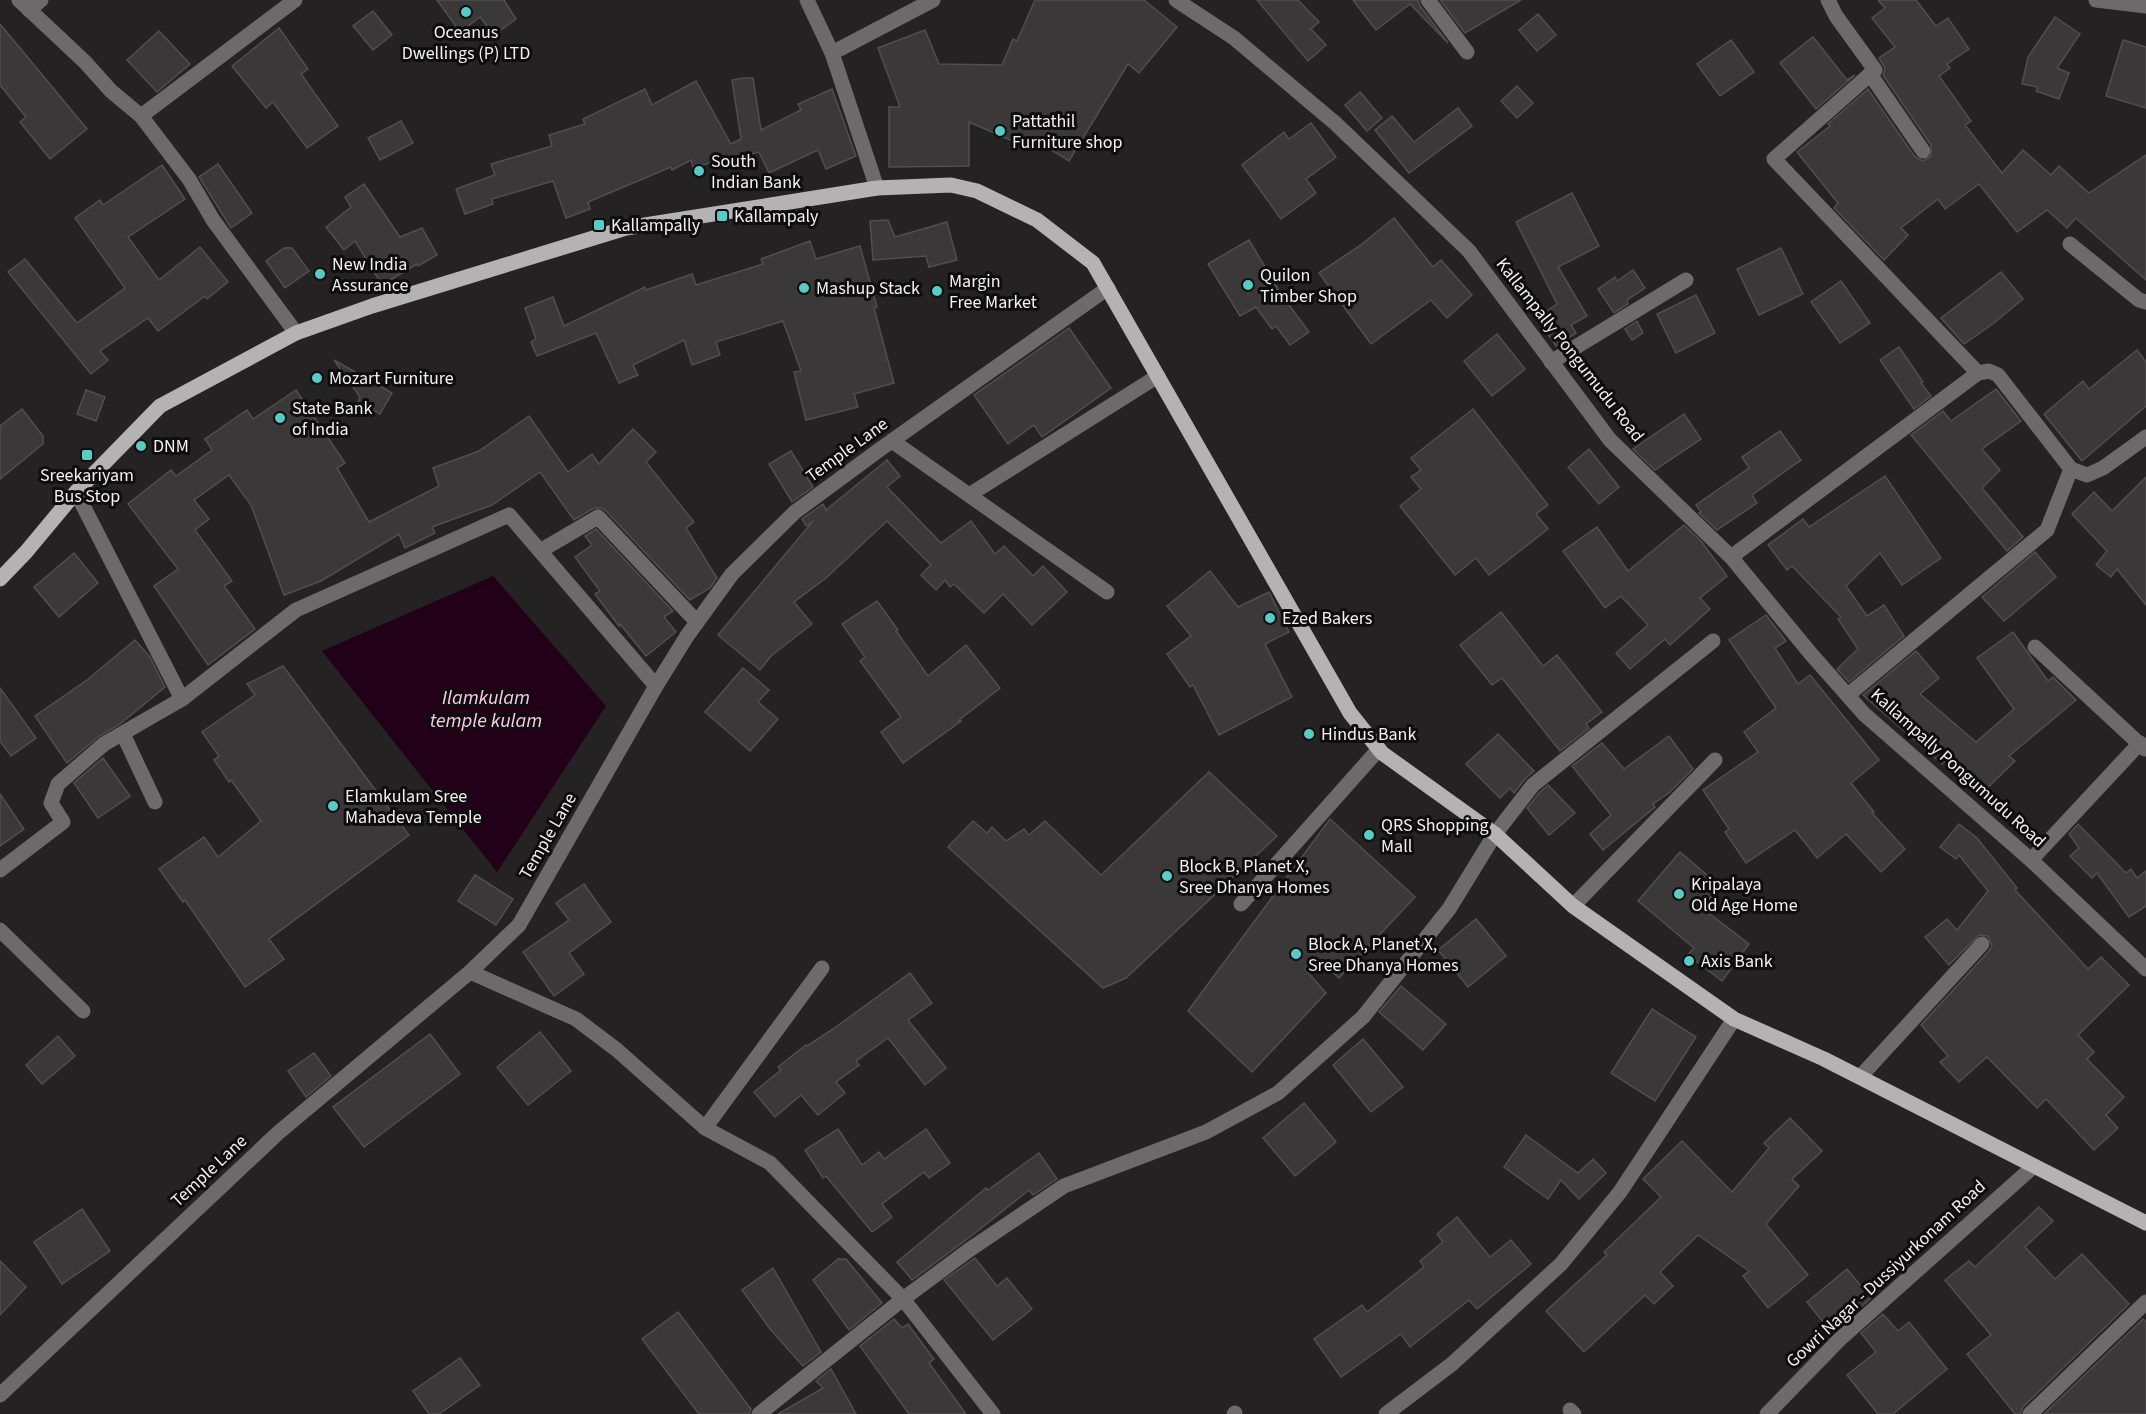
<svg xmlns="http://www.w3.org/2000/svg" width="2146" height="1414" font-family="'Source Sans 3',sans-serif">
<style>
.water{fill:#210018}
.building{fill:#3b383a;stroke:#514d50;stroke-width:1.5}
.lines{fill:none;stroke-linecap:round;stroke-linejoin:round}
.minor{stroke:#6c6a6b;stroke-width:15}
.major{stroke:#b5b2b4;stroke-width:15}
.poi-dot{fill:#55cdc6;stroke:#0e0c0d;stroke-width:2}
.labels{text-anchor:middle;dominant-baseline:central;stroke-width:6;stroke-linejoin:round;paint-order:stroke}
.poi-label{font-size:18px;fill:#f2f0f1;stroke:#0e0c0d;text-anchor:start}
.street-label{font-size:18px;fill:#f2f0f1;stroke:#0e0c0d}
.water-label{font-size:20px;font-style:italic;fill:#fdc8eb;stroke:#0e0c0d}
</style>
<rect width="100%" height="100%" fill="#252224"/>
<polygon class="water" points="493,576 606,706 497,872 322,651"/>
<g class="building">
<polygon points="437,0 504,0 516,19 494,35 480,17 460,32"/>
<polygon points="1035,0 1144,0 1177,27 1139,73 1128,64 1069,161 1037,141 1033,150 969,122 969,166 889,167 889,107 900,107 878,48 925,30 939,64 1002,65 1013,39 1017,41"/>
<polygon points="1257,0 1298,0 1319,22 1311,29 1326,45 1308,61"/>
<polygon points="1353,0 1418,0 1420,6 1448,43 1410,4 1376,30"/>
<polygon points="1440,0 1521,0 1465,33"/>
<polygon points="1878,0 1916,0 1936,26 1948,18 1969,49 1947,64 1950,68 1939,76 1971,121 1965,125 2002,173 2023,150 2051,175 2059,166 2089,193 2146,155 2146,280 2076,218 2067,228 2047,210 2017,232 1979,184 1945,209 1938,199 1901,228 1908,235 1884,260 1834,208 1838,203 1797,152 1830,126 1828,124 1868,89 1915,157 1923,161 1931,156 1931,145 1883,75 1885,68 1879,58 1895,47 1872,18 1885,8"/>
<polygon points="373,11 392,35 373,50 353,26"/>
<polygon points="1538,14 1556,35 1537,51 1519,30"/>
<polygon points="2055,17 2080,34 2057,68 2069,73 2059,99 2036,91 2038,87 2022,84 2028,57"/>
<polygon points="0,24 87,129 50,159 20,122 26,117 0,85"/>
<polygon points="279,28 308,69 301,74 338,126 307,148 273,102 266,108 232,66"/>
<polygon points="159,31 190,64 157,92 127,60"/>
<polygon points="1813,37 1847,80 1855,75 1816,109 1780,63"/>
<polygon points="1731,40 1754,72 1720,96 1697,64"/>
<polygon points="2123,40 2146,47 2146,108 2106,96"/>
<polygon points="744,78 753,78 761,130 801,110 798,104 832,89 856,156 826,169 818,150 769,173 759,152 693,167 691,160 672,170 671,167 588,202 590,209 566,218 553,181 492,199 493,204 465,214 456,189 495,175 491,164 552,146 549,135 585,124 583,119 645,89 652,105 696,81 731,144 741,139 732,80"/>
<polygon points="1517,86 1533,103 1517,118 1501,101"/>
<polygon points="1360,92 1382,118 1367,131 1345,105"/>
<polygon points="1458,108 1472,126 1409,173 1375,130 1392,116 1414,142"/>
<polygon points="401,121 413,143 380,160 368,138"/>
<polygon points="1311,123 1336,157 1306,179 1316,193 1281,219 1242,165 1284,132 1289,139"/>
<polygon points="218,164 252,213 231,228 199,177"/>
<polygon points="162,165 185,199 128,237 159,280 200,247 228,282 207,299 205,296 158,331 148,318 100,351 108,360 91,374 8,272 25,259 77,323 125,288 75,218 100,200 103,205"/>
<polygon points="364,184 400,237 422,228 437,255 418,266 417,264 382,285 355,241 344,250 326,227 351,207 345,197"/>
<polygon points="1572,193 1599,246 1558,267 1587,316 1571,325 1576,333 1556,346 1537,318 1557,304 1516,222"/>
<polygon points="1394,218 1433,267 1441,260 1472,295 1447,318 1431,300 1371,344 1319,273 1362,244"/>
<polygon points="888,220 895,237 947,222 957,260 929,267 926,256 873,260 870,221"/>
<polygon points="1249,240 1281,294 1309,332 1290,345 1276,326 1272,329 1256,307 1240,316 1208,264"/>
<polygon points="810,241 816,259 860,246 877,307 874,308 894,383 854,394 858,407 806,420 794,372 801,371 783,321 716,342 720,355 692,365 684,340 633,365 638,375 619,383 596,333 537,356 531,342 536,339 525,308 553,297 564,326 645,287 646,290 692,274 696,285 763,264 761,259"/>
<polygon points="284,248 292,248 309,271 285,288 266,261"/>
<polygon points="1781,248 1803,294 1759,315 1737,269"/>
<polygon points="1633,270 1645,288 1627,300 1628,304 1614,313 1598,289 1615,277 1617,281"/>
<polygon points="2001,272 2023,299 1994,323 1964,344 1941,318"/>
<polygon points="1841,281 1870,323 1840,343 1811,302"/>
<polygon points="1696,295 1715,333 1676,353 1657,314"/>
<polygon points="1637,321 1643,333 1632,340 1625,329"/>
<polygon points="1069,328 1111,388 1042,437 1034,425 1008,444 974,395"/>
<polygon points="1497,334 1525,369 1492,396 1464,361"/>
<polygon points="1899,347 1923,382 1921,383 1931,396 1914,409 1880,360"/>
<polygon points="2137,350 2146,362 2146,406 2082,461 2044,414 2083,381 2089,389"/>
<polygon points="334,360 392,393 380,414 358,402 360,397"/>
<polygon points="1996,389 2021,421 1982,449 2000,470 1982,488 2023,537 2007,551 1911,435 1943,411 1951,421"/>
<polygon points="86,390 105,397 96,421 77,414"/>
<polygon points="296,390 345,463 337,468 369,522 439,486 433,468 479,451 529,416 568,472 592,454 599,464 633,429 656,452 646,462 694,522 686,528 717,578 710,588 690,600 605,510 601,508 594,508 574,520 540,472 492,505 432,527 435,533 405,548 399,534 321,581 284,595 251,505 229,475 194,500 209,519 195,530 232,581 224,586 255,629 208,665 154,586 178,569 128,504 171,470 176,476 212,450 205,439 247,410 253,419"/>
<polygon points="22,409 43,436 43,444 0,479 0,426"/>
<polygon points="1473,409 1548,505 1536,514 1548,529 1489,575 1476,558 1455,575 1400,506 1421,489 1411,477 1421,470 1411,458"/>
<polygon points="1684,414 1701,439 1655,470 1633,449"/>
<polygon points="1780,431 1801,460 1752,495 1757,503 1717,530 1699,513 1701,512 1696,505 1749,468 1742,457"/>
<polygon points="1589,449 1619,487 1599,504 1568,467"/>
<polygon points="791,451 813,487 792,502 769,464"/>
<polygon points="887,460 900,476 887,487 941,543 971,521 995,554 1004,546 1033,576 1043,566 1067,592 1032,625 1003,594 984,613 954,584 950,587 945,580 936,590 921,575 931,565 887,521 826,578 794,602 812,624 771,656 760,670 718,635 813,521 806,526 802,519 823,504 826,510"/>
<polygon points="1885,476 1941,558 1902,585 1880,553 1846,586 1867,616 1884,605 1904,636 1849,682 1837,669 1858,649 1838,619 1841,617 1792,566 1787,570 1768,545 1803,519 1809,527"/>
<polygon points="2146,477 2146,605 2117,569 2111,577 2096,565 2107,551 2072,514 2094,492 2112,511"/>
<polygon points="1684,525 1701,541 1727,576 1700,598 1710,609 1670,645 1665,639 1630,669 1616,653 1648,625 1621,596 1605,608 1563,551 1597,527 1628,571"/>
<polygon points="596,529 673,611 664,617 676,632 646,656 620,624 619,626 595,594 600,591 575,557 592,545 585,536"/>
<polygon points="2035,552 2056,577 2004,621 1982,597"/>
<polygon points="74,553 98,583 59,617 34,587"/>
<polygon points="1210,571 1238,607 1269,592 1289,632 1265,644 1292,697 1219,735 1193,685 1190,687 1167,654 1191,636 1167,606"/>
<polygon points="877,601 898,630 896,631 928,676 966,645 1000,688 959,720 961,721 903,763 881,732 901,717 860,661 865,657 842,624"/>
<polygon points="1501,612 1543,666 1557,655 1602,712 1586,724 1589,728 1560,751 1502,678 1492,685 1460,645"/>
<polygon points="1766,615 1786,641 1775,648 1798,684 1810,675 1879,760 1851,783 1874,812 1872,813 1905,849 1881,872 1846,834 1817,858 1795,830 1746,863 1725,832 1729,829 1703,790 1758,752 1744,732 1776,708 1729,640"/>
<polygon points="2013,632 2048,681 2053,677 2076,700 2009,756 2015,761 1981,794 1946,760 1942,764 1863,695 1916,651 1939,678 1920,694 1976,742 2014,709 1977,658"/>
<polygon points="135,640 150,657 165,687 120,724 98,737 67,763 35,716 87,680"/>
<polygon points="283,666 409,835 269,939 284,959 245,987 185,900 183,902 159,869 204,837 218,857 261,821 231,780 229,782 214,760 219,756 202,732 255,695 247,684"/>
<polygon points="743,668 769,690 758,702 778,719 750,751 705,712"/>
<polygon points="0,688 36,738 11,756 0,741"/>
<polygon points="1498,734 1534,771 1525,779 1514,793 1510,788 1500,798 1466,764"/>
<polygon points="1669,736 1693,769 1670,792 1653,804 1655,807 1603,850 1590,834 1611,815 1572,766 1602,743 1624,769"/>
<polygon points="103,758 130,796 98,818 74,783"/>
<polygon points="1209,772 1277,836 1126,978 1103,988 948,847 973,821 987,833 992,827 1006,841 1024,829 1029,835 1045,821 1101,875"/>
<polygon points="1548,785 1575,813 1549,835 1527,808 1540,792"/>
<polygon points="0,794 24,829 0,846"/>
<polygon points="1330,819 1415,897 1339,978 1316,958 1305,969 1326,993 1252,1072 1188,1011"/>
<polygon points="1959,824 1977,838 2017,888 2015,890 2088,969 2101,957 2129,985 2078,1035 2094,1052 2087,1059 2124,1097 2106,1115 2118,1128 2094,1150 2046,1099 2037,1108 1987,1057 1959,1082 1940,1062 1948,1056 1921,1025 1989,951 1992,946 1988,936 1979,935 1949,965 1925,937 1947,919 1957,930 1988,891 1959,855 1956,859 1940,847"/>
<polygon points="2078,824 2126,873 2131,869 2137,878 2146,871 2146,906 2129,917 2097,873 2092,878 2070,856 2079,848 2069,834"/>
<polygon points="1680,852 1720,886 1702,908 1749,944 1722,981 1688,955 1694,948 1638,901"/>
<polygon points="475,875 513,899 496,925 458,901"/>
<polygon points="584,884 611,922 569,953 584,974 554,996 523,952 569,920 556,903"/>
<polygon points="1476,919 1506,956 1468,987 1438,950"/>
<polygon points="910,973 932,1003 908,1020 946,1068 925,1085 888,1038 856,1061 859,1065 836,1082 845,1093 818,1115 801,1095 775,1117 754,1092 781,1070 778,1067 806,1045 807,1046 833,1029"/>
<polygon points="1401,986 1446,1024 1423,1050 1379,1012"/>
<polygon points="1652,1009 1696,1037 1655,1101 1611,1073"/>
<polygon points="540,1032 571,1071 528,1105 497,1067"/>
<polygon points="430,1034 460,1074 364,1147 333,1107"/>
<polygon points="58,1036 75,1056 42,1084 26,1065"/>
<polygon points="1363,1039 1403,1087 1371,1112 1333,1065"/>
<polygon points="314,1053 331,1076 306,1097 288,1071"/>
<polygon points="1304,1103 1336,1142 1295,1176 1263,1138"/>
<polygon points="1790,1118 1822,1151 1792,1179 1799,1186 1766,1224 1808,1275 1768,1308 1743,1276 1749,1271 1698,1235 1660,1272 1673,1286 1654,1304 1645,1295 1584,1352 1546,1311 1607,1255 1604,1252 1661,1197 1643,1179 1682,1141 1732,1192 1769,1148 1764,1143"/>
<polygon points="838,1129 862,1165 879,1152 884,1159 926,1129 950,1163 929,1178 924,1172 882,1204 892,1217 872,1232 826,1176 823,1178 805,1150"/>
<polygon points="1526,1135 1578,1173 1593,1159 1606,1173 1579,1199 1561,1180 1548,1199 1504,1167"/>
<polygon points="1039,1153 1057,1179 1033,1195 1029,1190 970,1237 912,1280 897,1262 986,1188 988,1190"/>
<polygon points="2039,1207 2053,1221 2025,1247 2055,1279 2082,1254 2129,1304 2023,1407 2020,1414 2015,1414 1967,1354 1991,1335 1945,1280 1969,1261 1975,1267"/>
<polygon points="82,1209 110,1251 62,1284 34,1242"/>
<polygon points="1457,1217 1490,1257 1511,1240 1531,1264 1477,1309 1469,1300 1410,1347 1401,1334 1341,1377 1314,1339 1362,1305 1367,1312 1424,1267 1420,1261 1443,1242 1437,1234"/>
<polygon points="975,1258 997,1286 1007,1278 1032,1309 993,1340 944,1280"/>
<polygon points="838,1259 846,1259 882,1303 849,1330 813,1280"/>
<polygon points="0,1261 26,1287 0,1315"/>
<polygon points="773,1268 821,1352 803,1366 770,1329 742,1290"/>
<polygon points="1847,1269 1871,1298 1832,1333 1807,1302"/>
<polygon points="678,1312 751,1409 749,1414 699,1414 642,1339"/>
<polygon points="1883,1314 1898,1331 1909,1322 1947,1369 1893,1414 1878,1414 1847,1375 1876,1352 1861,1333"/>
<polygon points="894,1319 902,1328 908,1324 934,1359 929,1363 966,1414 909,1414 860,1346"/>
<polygon points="2143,1319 2146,1322 2146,1414 2044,1414"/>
<polygon points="460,1358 480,1385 439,1414 429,1414 413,1391"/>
<polygon points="831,1369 856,1414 778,1414 823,1388 816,1381"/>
</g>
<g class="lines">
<g class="minor">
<polyline points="19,0 85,62 111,91 141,116 189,179 213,220 296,333"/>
<polyline points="807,0 832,53"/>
<polyline points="1176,0 1234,38 1335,123 1469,251 1610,440 1731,557 1811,654 1864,714 2031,860 2146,969"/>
<polyline points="1428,0 1467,52"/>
<polyline points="1828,0 1836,16 1875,70 1774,159 1978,373"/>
<polyline points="2096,0 2146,6"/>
<polyline points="29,10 41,0"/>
<polyline points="1870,74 1923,151"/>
<polyline points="141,116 295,0"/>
<polyline points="877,188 832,53 933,0"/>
<polyline points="2070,244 2139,300 2146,302"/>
<polyline points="1551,362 1686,280"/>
<polyline points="892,441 1107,592"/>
<polyline points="76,492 182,699 296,610 509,515 656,686"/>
<polyline points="969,495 1158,376"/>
<polyline points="540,551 598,517 697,622"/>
<polyline points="1731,557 1978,373 1989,371 1998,375 2071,469 2087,475 2103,468 2146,437"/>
<polyline points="2035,647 2145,749"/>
<polyline points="1848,695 2047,530 2071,469"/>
<polyline points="123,734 155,802"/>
<polyline points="2031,860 2140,743"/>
<polyline points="0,870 63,822 51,803 58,784 104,744 182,699"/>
<polyline points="1241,904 1379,749"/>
<polyline points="1573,906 1715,760"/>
<polyline points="0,930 83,1011"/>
<polyline points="470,972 576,1019 617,1050 705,1128 770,1163 903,1299 993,1414"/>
<polyline points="1860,1077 1982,944"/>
<polyline points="705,1128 822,968"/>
<polyline points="0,1395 278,1133 470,972 519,925 656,686 687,636 732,574 795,512 879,450 1108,288"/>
<polyline points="1570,1410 1574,1414"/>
<polyline points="759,1414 903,1299 969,1250 1064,1186 1206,1132 1278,1093 1363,1017 1449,909 1495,834 1533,785 1713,641"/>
<polyline points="1234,1414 1235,1413"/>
<polyline points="1386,1414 1452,1364 1561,1264 1620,1192 1734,1019"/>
<polyline points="1767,1414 1839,1340 2034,1166"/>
<polyline points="2030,1414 2146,1302"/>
</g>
<polyline class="major" points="0,579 26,552 76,492 160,406 296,333 372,306 626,228 877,188 951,185 977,191 1037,220 1093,263 1350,713 1382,753 1495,834 1573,906 1734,1019 1824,1059 2146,1223"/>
</g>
<g class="poi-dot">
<circle cx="466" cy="12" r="6"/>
<circle cx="1000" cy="131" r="6"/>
<circle cx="699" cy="171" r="6"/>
<rect x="716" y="210" width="12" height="12" rx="3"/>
<rect x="593" y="219" width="12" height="12" rx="3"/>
<circle cx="320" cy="274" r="6"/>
<circle cx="1248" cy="285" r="6"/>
<circle cx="804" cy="288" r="6"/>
<circle cx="937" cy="291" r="6"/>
<circle cx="317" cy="378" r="6"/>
<circle cx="280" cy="418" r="6"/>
<circle cx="141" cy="446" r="6"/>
<rect x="81" y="449" width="12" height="12" rx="3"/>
<circle cx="1270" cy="618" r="6"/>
<circle cx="1309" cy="734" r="6"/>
<circle cx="333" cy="806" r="6"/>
<circle cx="1369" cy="835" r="6"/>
<circle cx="1167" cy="876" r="6"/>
<circle cx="1679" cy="894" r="6"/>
<circle cx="1296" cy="954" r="6"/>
<circle cx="1689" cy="961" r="6"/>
</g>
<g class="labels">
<g class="poi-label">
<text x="466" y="32" text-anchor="middle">Oceanus<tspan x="466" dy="21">Dwellings (P) LTD</tspan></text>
<text x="1012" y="121">Pattathil<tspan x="1012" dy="21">Furniture shop</tspan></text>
<text x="711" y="161">South<tspan x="711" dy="21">Indian Bank</tspan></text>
<text x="734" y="216">Kallampaly</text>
<text x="611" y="225">Kallampally</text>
<text x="332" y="264">New India<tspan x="332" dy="21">Assurance</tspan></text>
<text x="1260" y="275">Quilon<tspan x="1260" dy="21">Timber Shop</tspan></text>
<text x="949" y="281">Margin<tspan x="949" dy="21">Free Market</tspan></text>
<text x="816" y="288">Mashup Stack</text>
<text x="329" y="378">Mozart Furniture</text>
<text x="292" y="408">State Bank<tspan x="292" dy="21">of India</tspan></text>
<text x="153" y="446">DNM</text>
<text x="87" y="475" text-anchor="middle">Sreekariyam<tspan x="87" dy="21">Bus Stop</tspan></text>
<text x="1282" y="618">Ezed Bakers</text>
<text x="1321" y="734">Hindus Bank</text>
<text x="345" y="796">Elamkulam Sree<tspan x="345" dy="21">Mahadeva Temple</tspan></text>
<text x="1381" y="825">QRS Shopping<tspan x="1381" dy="21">Mall</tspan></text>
<text x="1179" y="866">Block B, Planet X,<tspan x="1179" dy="21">Sree Dhanya Homes</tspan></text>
<text x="1691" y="884">Kripalaya<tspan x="1691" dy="21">Old Age Home</tspan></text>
<text x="1308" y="944">Block A, Planet X,<tspan x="1308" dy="21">Sree Dhanya Homes</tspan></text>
<text x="1701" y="961">Axis Bank</text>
</g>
<g class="street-label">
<text transform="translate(1570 350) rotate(52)">Kallampally Pongumudu Road</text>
<text transform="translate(847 450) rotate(-36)">Temple Lane</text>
<text transform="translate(1958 768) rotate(42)">Kallampally Pongumudu Road</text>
<text transform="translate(548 836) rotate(-60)">Temple Lane</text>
<text transform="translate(209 1171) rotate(-43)">Temple Lane</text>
<text transform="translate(1886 1274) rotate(-43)">Gowri Nagar - Dussiyurkonam Road</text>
</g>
<g class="water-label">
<text x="486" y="698">Ilamkulam<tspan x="486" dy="23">temple kulam</tspan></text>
</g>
</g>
</svg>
